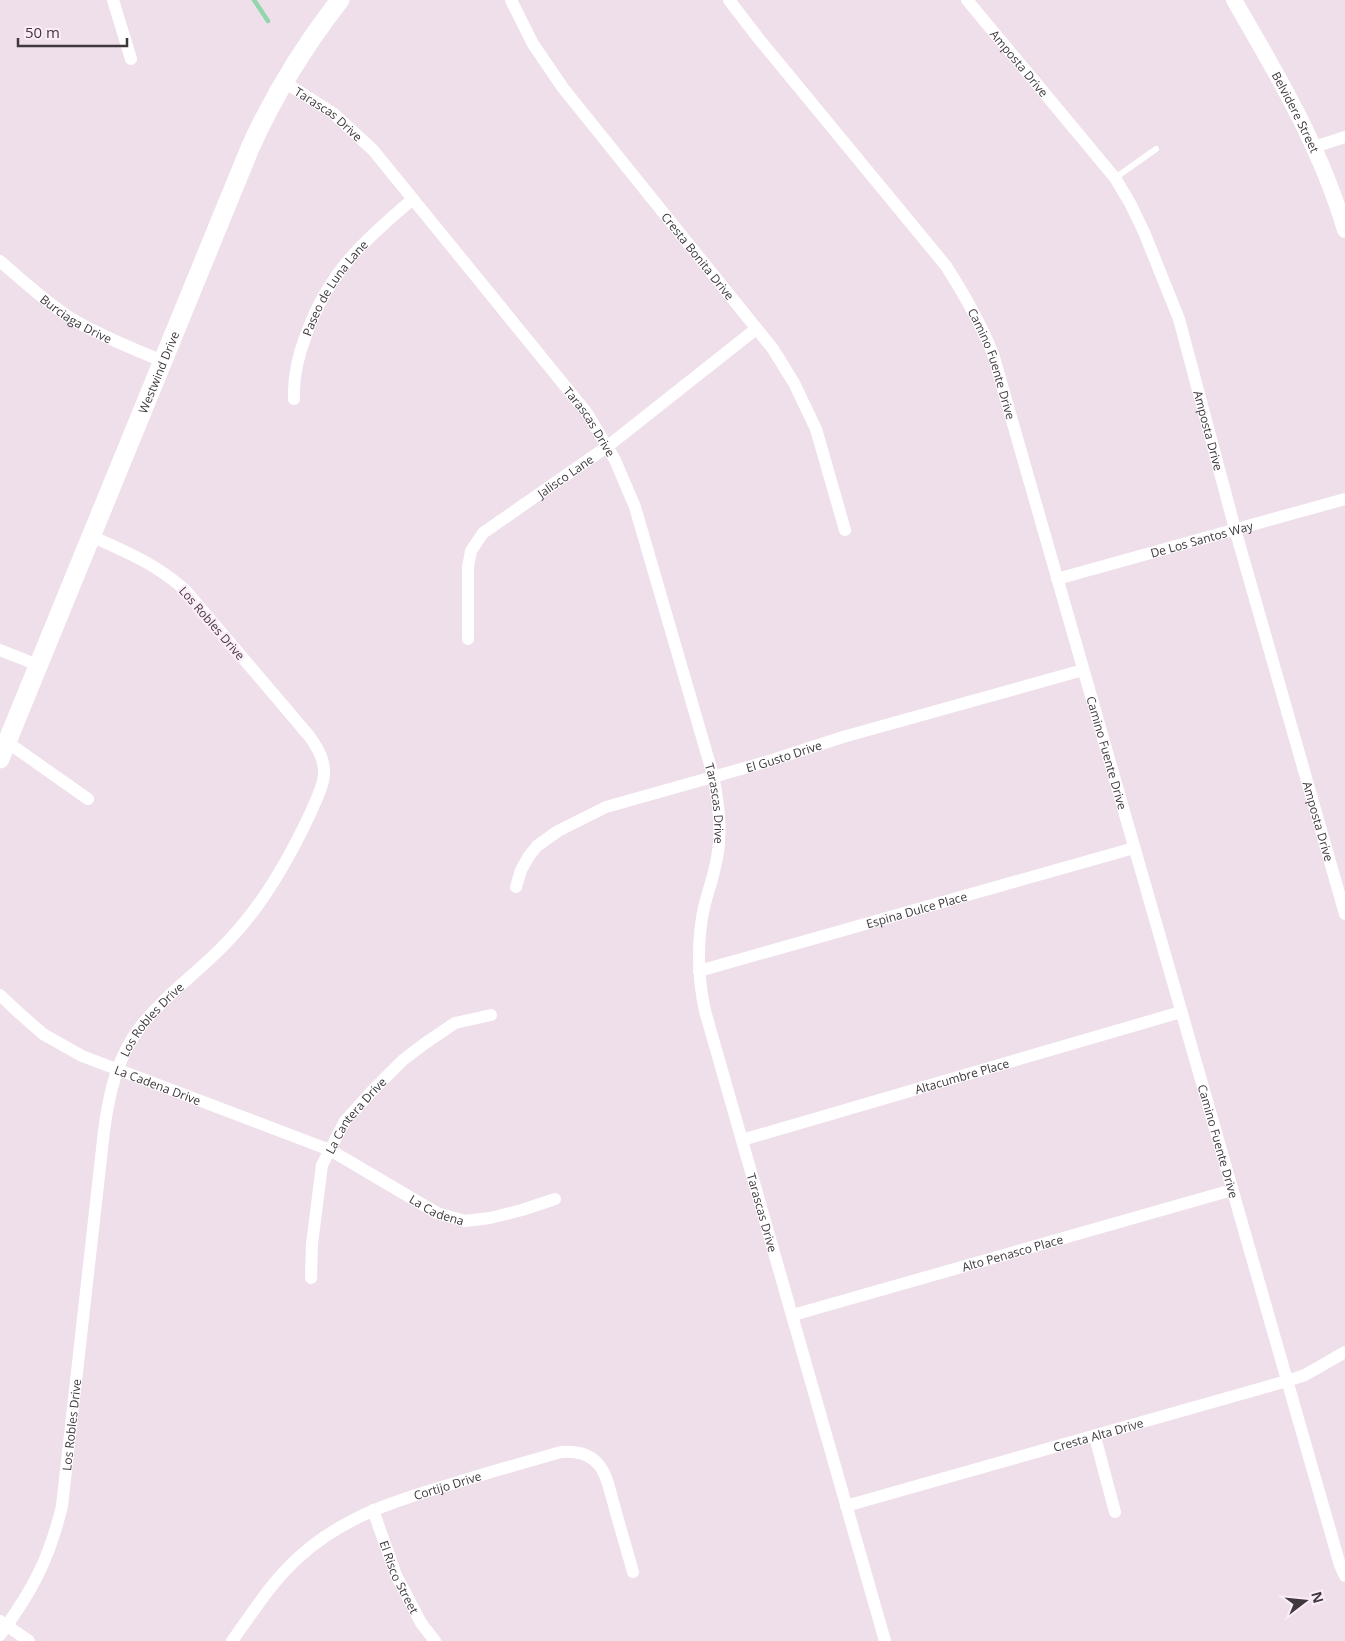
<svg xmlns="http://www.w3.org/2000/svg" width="1345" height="1641" font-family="'Open Sans',sans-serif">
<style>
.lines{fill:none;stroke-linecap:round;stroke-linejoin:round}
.stream{stroke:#91d7ad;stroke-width:4.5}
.service{stroke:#fff;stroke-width:6}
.minor{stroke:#fff;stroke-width:12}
.tertiary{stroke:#fff;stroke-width:16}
.secondary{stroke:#fff;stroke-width:19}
.labels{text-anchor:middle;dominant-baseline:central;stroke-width:4.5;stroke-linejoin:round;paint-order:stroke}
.street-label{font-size:12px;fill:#3f393e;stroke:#fcecf9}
</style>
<rect width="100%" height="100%" fill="#eedfeb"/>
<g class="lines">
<polyline class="stream" points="254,0 268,21"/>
<polyline class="service" points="1115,178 1156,149"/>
<g class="minor">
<polyline points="113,0 131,59"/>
<path id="s1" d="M511,0l22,44 30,44 210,261 21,34 22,46 29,101"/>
<path id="s2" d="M729,0l30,39 187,227c18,28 34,56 47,88l347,1211 5,11"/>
<path id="s3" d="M967,0l148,178 15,25 14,29 35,87 56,210 110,385"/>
<path id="s4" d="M284,82l49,31 40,37 214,263 28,47 20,47 78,268c6,31 10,61 2,92 -3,15 -9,30 -12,45 -6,33 -5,67 2,99l180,630"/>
<polyline points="1314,147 1345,137"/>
<path id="s5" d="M0,261c23,20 46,41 72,58 28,17 60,29 90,42"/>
<path id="s6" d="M294,399c-1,-23 4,-43 12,-64 22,-62 58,-95 107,-136"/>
<path id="s7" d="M1057,579l288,-80"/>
<path id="s8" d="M468,639v-72l3,-16 12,-18 125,-87 148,-117"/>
<polyline points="0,650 38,665"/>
<polyline points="7,742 88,799"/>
<path id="s9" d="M516,887l5,-17 8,-14 8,-10 21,-15 48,-24 160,-45 77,-25 240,-67"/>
<path id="s10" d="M699,971l435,-123"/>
<path id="s11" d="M0,995l18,17 25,22 39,22 248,94 107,63 28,8 25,-3 32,-8 33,-11"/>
<path id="s12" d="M742,1140l439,-128"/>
<path id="s13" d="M311,1278l1,-34 10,-79 23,-44 28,-31 30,-30 21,-16 31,-21 36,-8"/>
<path id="s14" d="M793,1315l439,-125"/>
<polyline points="1095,1437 1115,1512"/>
<path id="s15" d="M846,1506l441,-125 18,-6 40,-23"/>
<path id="s16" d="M373,1510l23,65 25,48 14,18"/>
<polyline points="0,1621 29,1641"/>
<path id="s17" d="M0,1635c32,-44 49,-75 62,-129l42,-375c5,-38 13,-74 37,-105 25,-32 59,-55 87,-85 35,-36 61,-82 82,-127 5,-12 13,-26 14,-39 1,-15 -6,-26 -14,-38l-124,-146c-28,-26 -61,-40 -95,-55"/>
<path id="s18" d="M232,1641c21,-29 40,-60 67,-84 45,-41 98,-57 156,-74 35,-11 71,-21 106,-31 15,-1 28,1 38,13 9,11 11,28 15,40 6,23 13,45 19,67"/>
</g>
<path class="tertiary" id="s19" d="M1234,0c43,74 87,148 111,230"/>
<path class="secondary" id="s20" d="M0,759l250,-611c24,-53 54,-102 90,-148"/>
</g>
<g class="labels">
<g class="street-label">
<text stroke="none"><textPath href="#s3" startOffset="82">Amposta Drive</textPath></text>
<text stroke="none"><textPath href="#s19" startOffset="128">Belvidere Street</textPath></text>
<text stroke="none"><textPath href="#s4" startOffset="55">Tarascas Drive</textPath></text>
<text stroke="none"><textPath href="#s1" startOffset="318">Cresta Bonita Drive</textPath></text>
<text stroke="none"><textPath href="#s6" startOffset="121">Paseo de Luna Lane</textPath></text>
<text stroke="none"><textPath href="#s5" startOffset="96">Burciaga Drive</textPath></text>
<text stroke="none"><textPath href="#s2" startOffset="452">Camino Fuente Drive</textPath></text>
<text stroke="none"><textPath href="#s20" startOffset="418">Westwind Drive</textPath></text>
<text stroke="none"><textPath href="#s4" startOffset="460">Tarascas Drive</textPath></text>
<text stroke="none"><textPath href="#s3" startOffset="502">Amposta Drive</textPath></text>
<text stroke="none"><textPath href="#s8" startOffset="210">Jalisco Lane</textPath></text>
<text stroke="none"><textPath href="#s7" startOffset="150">De Los Santos Way</textPath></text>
<text transform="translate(212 623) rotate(49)">Los Robles Drive</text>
<text stroke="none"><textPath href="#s2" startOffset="858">Camino Fuente Drive</textPath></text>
<text stroke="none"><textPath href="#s9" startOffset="311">El Gusto Drive</textPath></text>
<text stroke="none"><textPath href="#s4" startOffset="865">Tarascas Drive</textPath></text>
<text stroke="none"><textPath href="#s3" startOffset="908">Amposta Drive</textPath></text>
<text stroke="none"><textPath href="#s10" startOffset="226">Espina Dulce Place</textPath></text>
<text stroke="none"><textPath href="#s17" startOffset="646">Los Robles Drive</textPath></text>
<text stroke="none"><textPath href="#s12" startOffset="229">Altacumbre Place</textPath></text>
<text stroke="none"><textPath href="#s11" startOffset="184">La Cadena Drive</textPath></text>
<text stroke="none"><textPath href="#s13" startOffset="174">La Cantera Drive</textPath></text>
<text stroke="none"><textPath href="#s2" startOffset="1262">Camino Fuente Drive</textPath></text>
<text stroke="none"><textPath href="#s11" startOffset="491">La Cadena</textPath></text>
<text stroke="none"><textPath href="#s4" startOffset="1285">Tarascas Drive</textPath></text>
<text stroke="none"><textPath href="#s14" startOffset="228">Alto Penasco Place</textPath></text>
<text stroke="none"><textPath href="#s17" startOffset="226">Los Robles Drive</textPath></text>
<text stroke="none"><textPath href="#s15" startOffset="262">Cresta Alta Drive</textPath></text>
<text stroke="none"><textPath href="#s18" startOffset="274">Cortijo Drive</textPath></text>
<text stroke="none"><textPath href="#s16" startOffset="72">El Risco Street</textPath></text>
</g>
</g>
<g transform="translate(1305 1601) rotate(74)" stroke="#fcecf9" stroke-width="4" paint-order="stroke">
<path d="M0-4L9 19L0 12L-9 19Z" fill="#3f393e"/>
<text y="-8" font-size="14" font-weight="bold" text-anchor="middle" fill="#3f393e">N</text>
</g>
<path d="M18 38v8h109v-8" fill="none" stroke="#3f393e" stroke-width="2.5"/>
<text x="25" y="38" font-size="15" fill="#3f393e" stroke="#fcecf9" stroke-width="4" paint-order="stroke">50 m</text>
</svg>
